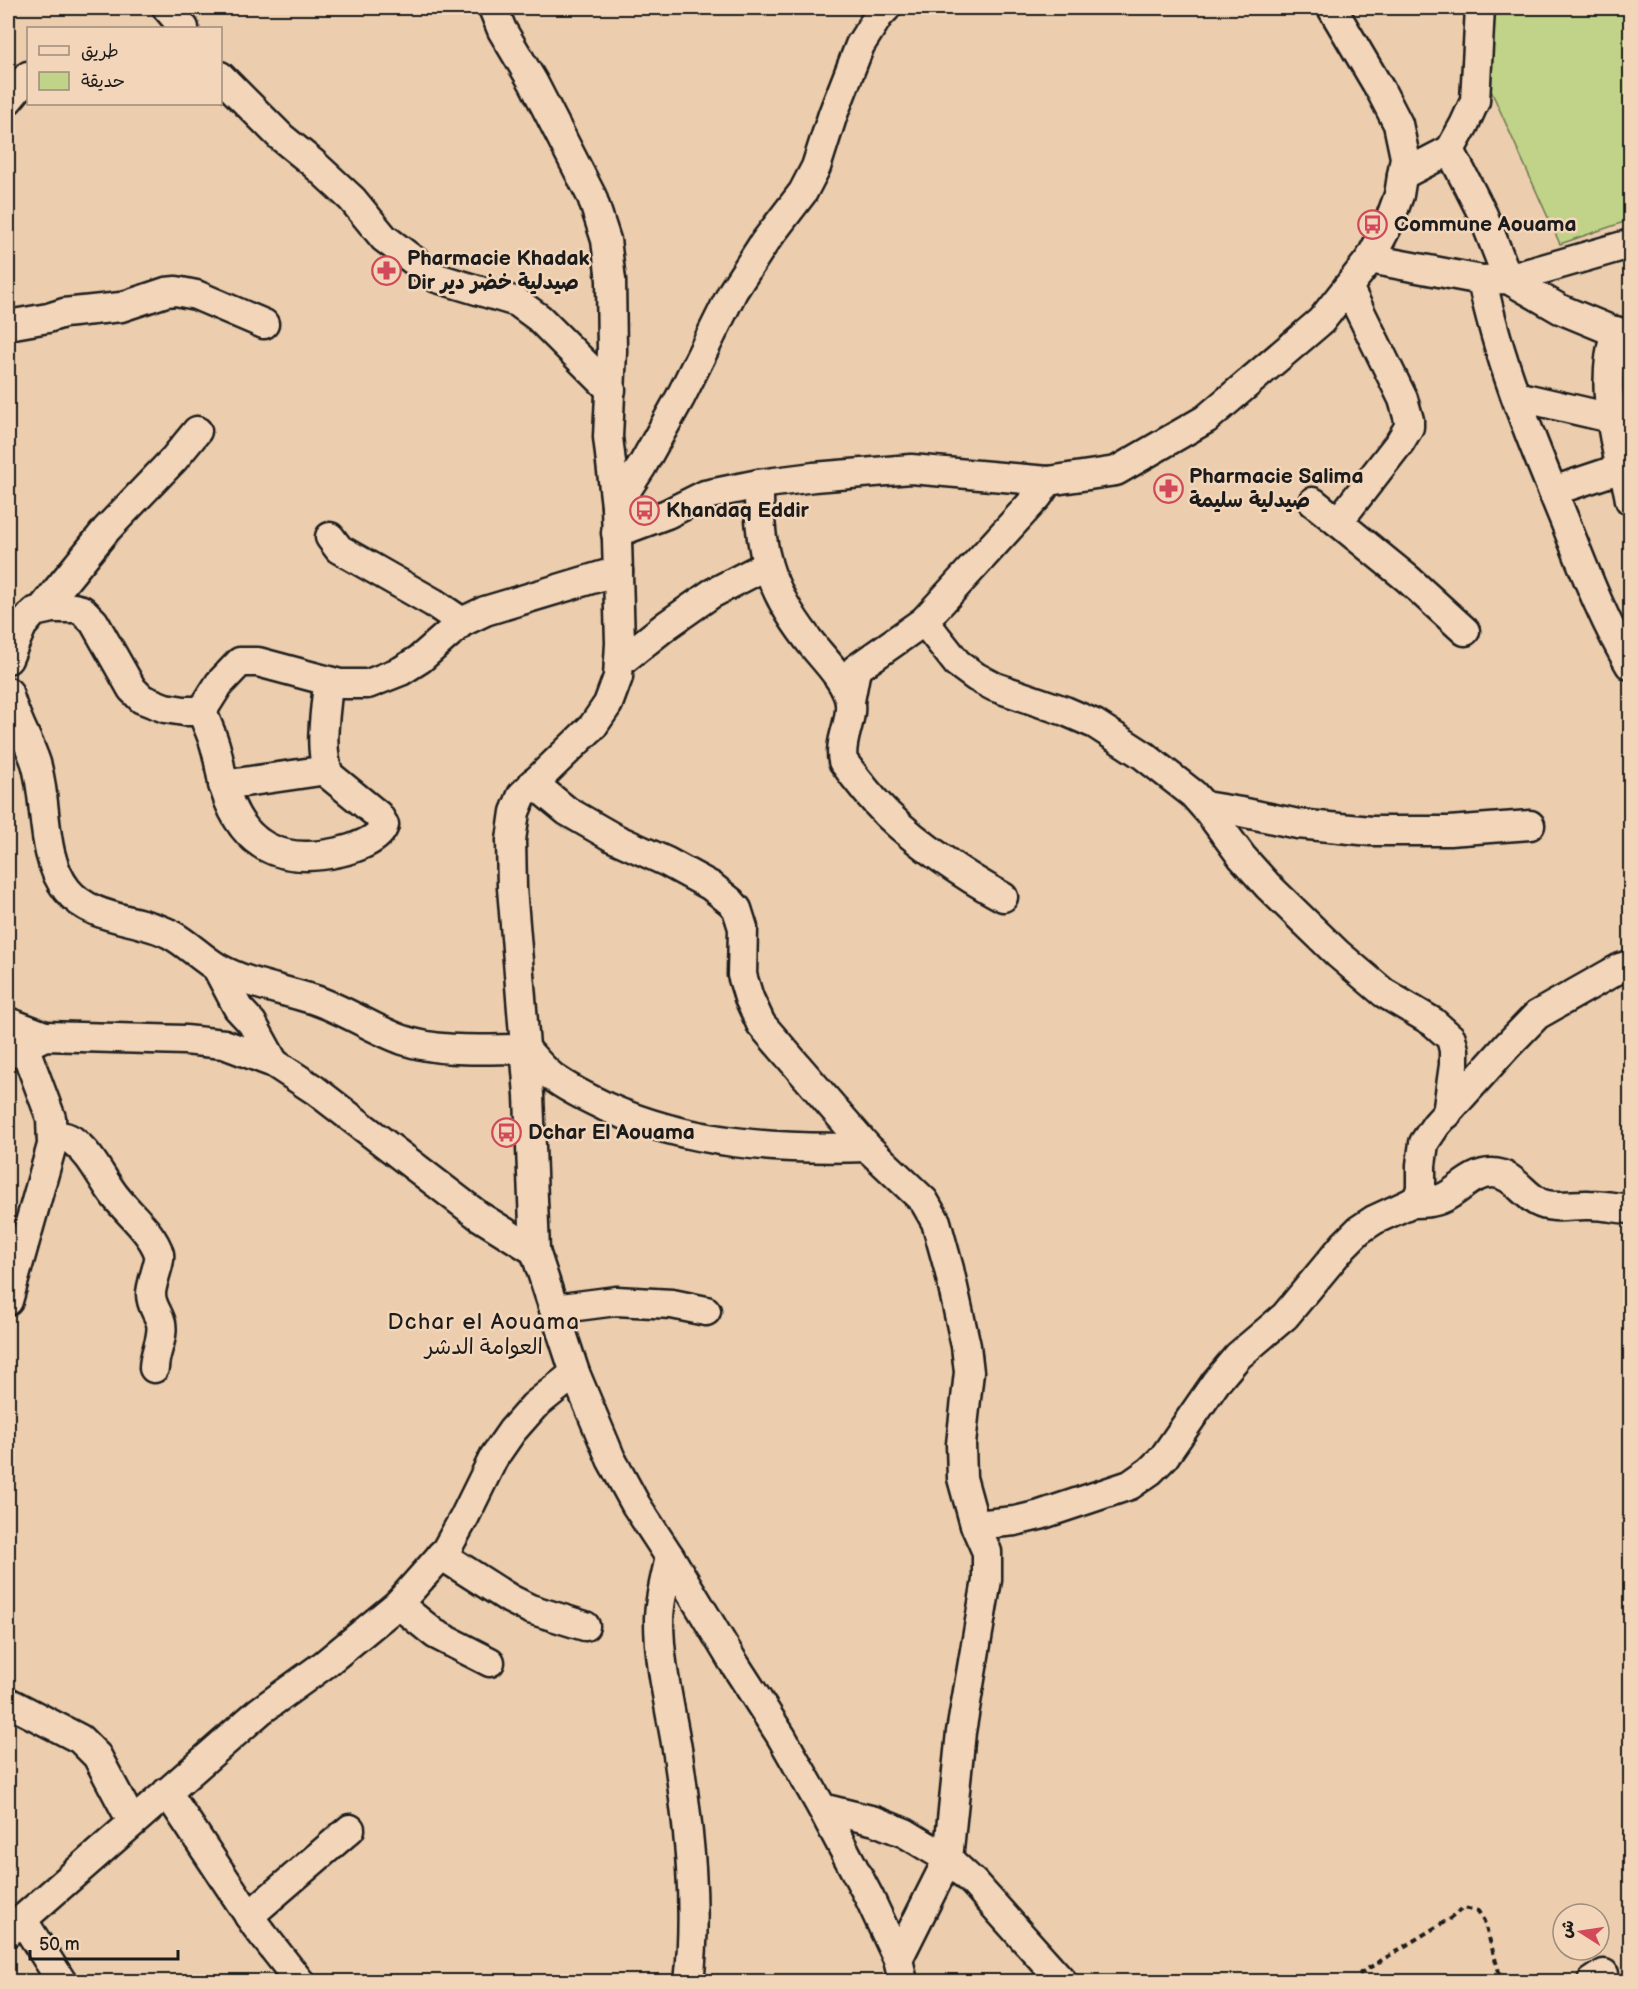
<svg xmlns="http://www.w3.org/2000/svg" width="1638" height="1989" font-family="'Balsamiq Sans','Playpen Sans Arabic',sans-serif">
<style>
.green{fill:#c0d388;stroke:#6e7852;stroke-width:1.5}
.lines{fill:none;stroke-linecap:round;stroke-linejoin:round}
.minor-casing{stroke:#1c1c1c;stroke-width:33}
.path{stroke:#1c1c1c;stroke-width:4;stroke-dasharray:6 4.5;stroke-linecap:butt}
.minor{stroke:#f3d6ba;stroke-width:28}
.labels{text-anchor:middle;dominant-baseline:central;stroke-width:5;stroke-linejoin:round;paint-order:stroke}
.poi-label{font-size:21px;font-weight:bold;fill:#1c1c1c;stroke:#f3d6ba;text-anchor:start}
.neighbourhood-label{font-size:22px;letter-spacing:1.5px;fill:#1c1c1c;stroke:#f3d6ba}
</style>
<rect width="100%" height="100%" fill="#eccdad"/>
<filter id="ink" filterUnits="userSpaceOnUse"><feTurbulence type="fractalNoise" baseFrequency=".0167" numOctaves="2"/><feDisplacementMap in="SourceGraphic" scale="12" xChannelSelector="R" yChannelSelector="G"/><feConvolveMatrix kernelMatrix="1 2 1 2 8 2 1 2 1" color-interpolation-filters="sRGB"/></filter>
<g filter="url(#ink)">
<polygon class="green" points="1483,8 1630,8 1630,220 1560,244 1489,86"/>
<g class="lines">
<defs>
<g id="minor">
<polyline points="167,8 184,28"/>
<polyline points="493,8 502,30 533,82 592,197 606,240 611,280 612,351 608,437 616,506 620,643 618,677 608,704 593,726 522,795 515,812 511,840 512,888 529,1095 535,1251 575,1373 611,1459 636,1505 670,1557 732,1660 781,1736 822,1808 869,1897 898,1959 903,1982"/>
<polyline points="220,76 281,137 313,163 352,199 384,238 437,278 517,302 539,318 611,390"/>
<polyline points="8,100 28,76"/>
<polyline points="1450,150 1483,215 1508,279 1630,244"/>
<polyline points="1402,175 1450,150 1464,125 1475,101 1480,8"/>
<polyline points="1370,259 1482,280 1508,279 1560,309 1630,338"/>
<path d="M1482,280c17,83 50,161 82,239 20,50 39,101 66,146"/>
<polyline points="1348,287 1403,399 1409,420 1409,427 1400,442 1338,522 1408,579 1465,631"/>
<polyline points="8,325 48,318 64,313 121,307 166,292 176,291 196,295 264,324"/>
<path d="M1616,331c-13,40 -7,84 2,124 4,15 10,29 12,45"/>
<polyline points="1516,396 1611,418"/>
<path d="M759,484c-1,64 9,103 48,154 14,19 35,37 42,60 6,20 -11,42 -6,63 13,18 28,37 44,53 32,31 77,62 116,83"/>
<polyline points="1553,491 1622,468"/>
<polyline points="1313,502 1338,522"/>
<polyline points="616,506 642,466 680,398 733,291 764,243 803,192 816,167 833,114 860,45 879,15 886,8"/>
<polyline points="616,533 667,514 705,495 759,484 814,477 911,469 1048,481 1116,471 1206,419 1321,321 1370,259 1388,225 1399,195 1405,157 1398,124 1381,91 1332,8"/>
<polyline points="330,537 339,549 434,603 462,622"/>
<polyline points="42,609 106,530 174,459 197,431"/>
<polyline points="924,621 957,663 976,677 995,687 1065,711 1095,724 1143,755 1193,794 1209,812 1242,857 1268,886 1338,954 1384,993 1433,1022 1451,1038 1454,1050 1454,1065 1447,1114"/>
<polyline points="8,659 22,626 34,612 52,608 74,608 82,610 94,622 132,689 142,699 165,708 184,711 202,711"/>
<polyline points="619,663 667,625 711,594 767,565"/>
<path d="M8,692c6,25 20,47 28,71 12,40 4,93 31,127 25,31 70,27 103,44 17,9 31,24 48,34 29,16 63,21 94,31 32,10 60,30 91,41 38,13 82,9 122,9 9,9 18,21 29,29 16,12 34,20 52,29 83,37 172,43 261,40"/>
<polyline points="850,701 856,669 924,621 1038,496 1048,481"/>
<polyline points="202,711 219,684 240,662 258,662 340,684 368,684 401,671 420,659 462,622 485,611 618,571"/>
<path d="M202,711c4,12 11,25 14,38 4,14 5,28 9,41 18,57 56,75 114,62 14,-3 41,-12 45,-27l-6,-10 -49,-40c-11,-28 -3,-64 -1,-93"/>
<polyline points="533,783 567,811 614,838 667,862 711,886 731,902 737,909 743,928 742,975 749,998 761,1024 867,1147 924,1201 936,1222 949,1269 966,1346 969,1372 961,1444 962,1478 975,1525 987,1552 987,1580 961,1732 948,1859 898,1959"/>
<polyline points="223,785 327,770"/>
<polyline points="1204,806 1241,812 1298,824 1371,831 1449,831 1530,825"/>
<polyline points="217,968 238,1008 252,1023 274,1063"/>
<polyline points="8,1022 45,1036"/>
<polyline points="8,1054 45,1036 185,1040 224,1044 274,1063 315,1090 479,1216 535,1251"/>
<path d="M52,1136c8,0 15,0 21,5 19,14 28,37 42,55 13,17 38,37 44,58 2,7 -8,29 -8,40 0,12 7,18 10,29 3,15 -7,30 -7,45"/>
<path d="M1411,1203c11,0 22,0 32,-5 17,-8 29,-25 49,-25 20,0 30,20 46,29 15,8 35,2 51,3 14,0 28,3 41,4"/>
<polyline points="8,1301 52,1145 51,1118 24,1046"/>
<polyline points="554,1309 616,1301 672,1304 706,1311"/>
<polyline points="975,1525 1015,1521 1040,1515 1130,1485 1150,1471 1164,1457 1216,1382 1238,1356 1285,1316 1344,1245 1359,1230 1374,1220 1411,1203 1417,1199 1421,1189 1421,1165 1424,1143 1436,1125 1507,1046 1537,1015 1620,968 1630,965"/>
<polyline points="441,1555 510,1599 530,1609 585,1626"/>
<path d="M670,1557c-4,20 -11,42 -11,63 0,46 12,90 19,135 11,75 20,151 11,227"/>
<polyline points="398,1604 435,1634 490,1662"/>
<polyline points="8,1702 80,1739 97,1756 132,1822"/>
<polyline points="167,1792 256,1926 300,1982"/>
<polyline points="822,1808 875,1821 905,1833 948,1859 974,1883 1063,1982"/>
<polyline points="249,1916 350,1829"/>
<polyline points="22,1919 62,1982"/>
<polyline points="8,1932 260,1711 325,1664 398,1604 446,1550 464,1518 494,1457 512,1431 534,1406 575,1373"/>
<polyline points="1592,1982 1604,1974"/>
</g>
</defs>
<use href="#minor" class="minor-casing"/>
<polyline class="path" points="1359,1974 1451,1918 1463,1908 1478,1911 1484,1921 1502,1982"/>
<use href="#minor" class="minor"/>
</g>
</g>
<defs>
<symbol id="bus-ring" viewBox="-11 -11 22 22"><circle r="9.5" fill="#f3d6ba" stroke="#d1495b" stroke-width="1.5"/><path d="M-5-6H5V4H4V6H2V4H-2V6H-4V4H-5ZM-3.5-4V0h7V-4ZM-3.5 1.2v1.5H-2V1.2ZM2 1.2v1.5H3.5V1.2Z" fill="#d1495b"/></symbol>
<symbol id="pharmacy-ring" viewBox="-11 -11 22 22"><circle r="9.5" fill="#f3d6ba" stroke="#d1495b" stroke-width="1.5"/><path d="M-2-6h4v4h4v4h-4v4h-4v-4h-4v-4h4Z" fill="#d1495b"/></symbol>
</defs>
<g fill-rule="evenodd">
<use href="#bus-ring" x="1356" y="208" width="33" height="33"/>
<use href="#pharmacy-ring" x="370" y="254" width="33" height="33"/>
<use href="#pharmacy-ring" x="1152" y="472" width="33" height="33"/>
<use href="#bus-ring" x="628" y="494" width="33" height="33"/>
<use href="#bus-ring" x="490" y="1116" width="33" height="33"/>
</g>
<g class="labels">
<g class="poi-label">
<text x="1394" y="224">Commune Aouama</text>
<text x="407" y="258">Pharmacie Khadak<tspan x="407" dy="24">Dir صيدلية خضر دير</tspan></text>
<text x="1189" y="476">Pharmacie Salima<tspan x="1189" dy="24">صيدلية سليمة</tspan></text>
<text x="666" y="510">Khandaq Eddir</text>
<text x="528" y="1132">Dchar El Aouama</text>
</g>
<g class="neighbourhood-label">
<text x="484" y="1322">Dchar el Aouama<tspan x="484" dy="25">العوامة الدشر</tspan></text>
</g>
</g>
<rect width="1638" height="1989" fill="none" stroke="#f3d6ba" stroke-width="30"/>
<rect x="15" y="15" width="1608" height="1959" fill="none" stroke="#1c1c1c" stroke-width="2" filter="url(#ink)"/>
<rect x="27" y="27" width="195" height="78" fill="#f3d6ba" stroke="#9d8c7b" stroke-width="1.5"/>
<rect x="39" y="46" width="30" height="9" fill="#f3d6ba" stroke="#9d8c7b" stroke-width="1.5"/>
<text x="81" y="57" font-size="18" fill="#1c1c1c">طريق</text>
<rect x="39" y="72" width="30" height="18" fill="#c0d388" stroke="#9d8c7b" stroke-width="1.5"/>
<text x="81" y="87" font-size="18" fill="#1c1c1c">حديقة</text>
<g transform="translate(1581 1932) rotate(282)"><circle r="28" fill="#f3d6ba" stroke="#9d8c7b" stroke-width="1.5"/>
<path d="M0-4.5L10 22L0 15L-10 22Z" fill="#d1495b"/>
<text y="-9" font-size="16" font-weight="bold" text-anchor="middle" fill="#1c1c1c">ش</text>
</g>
<path d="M30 1950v9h148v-9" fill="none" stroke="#1c1c1c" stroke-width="3"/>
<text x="39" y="1950" font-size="18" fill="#1c1c1c" stroke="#f3d6ba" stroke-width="4.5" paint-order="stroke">50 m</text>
</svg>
